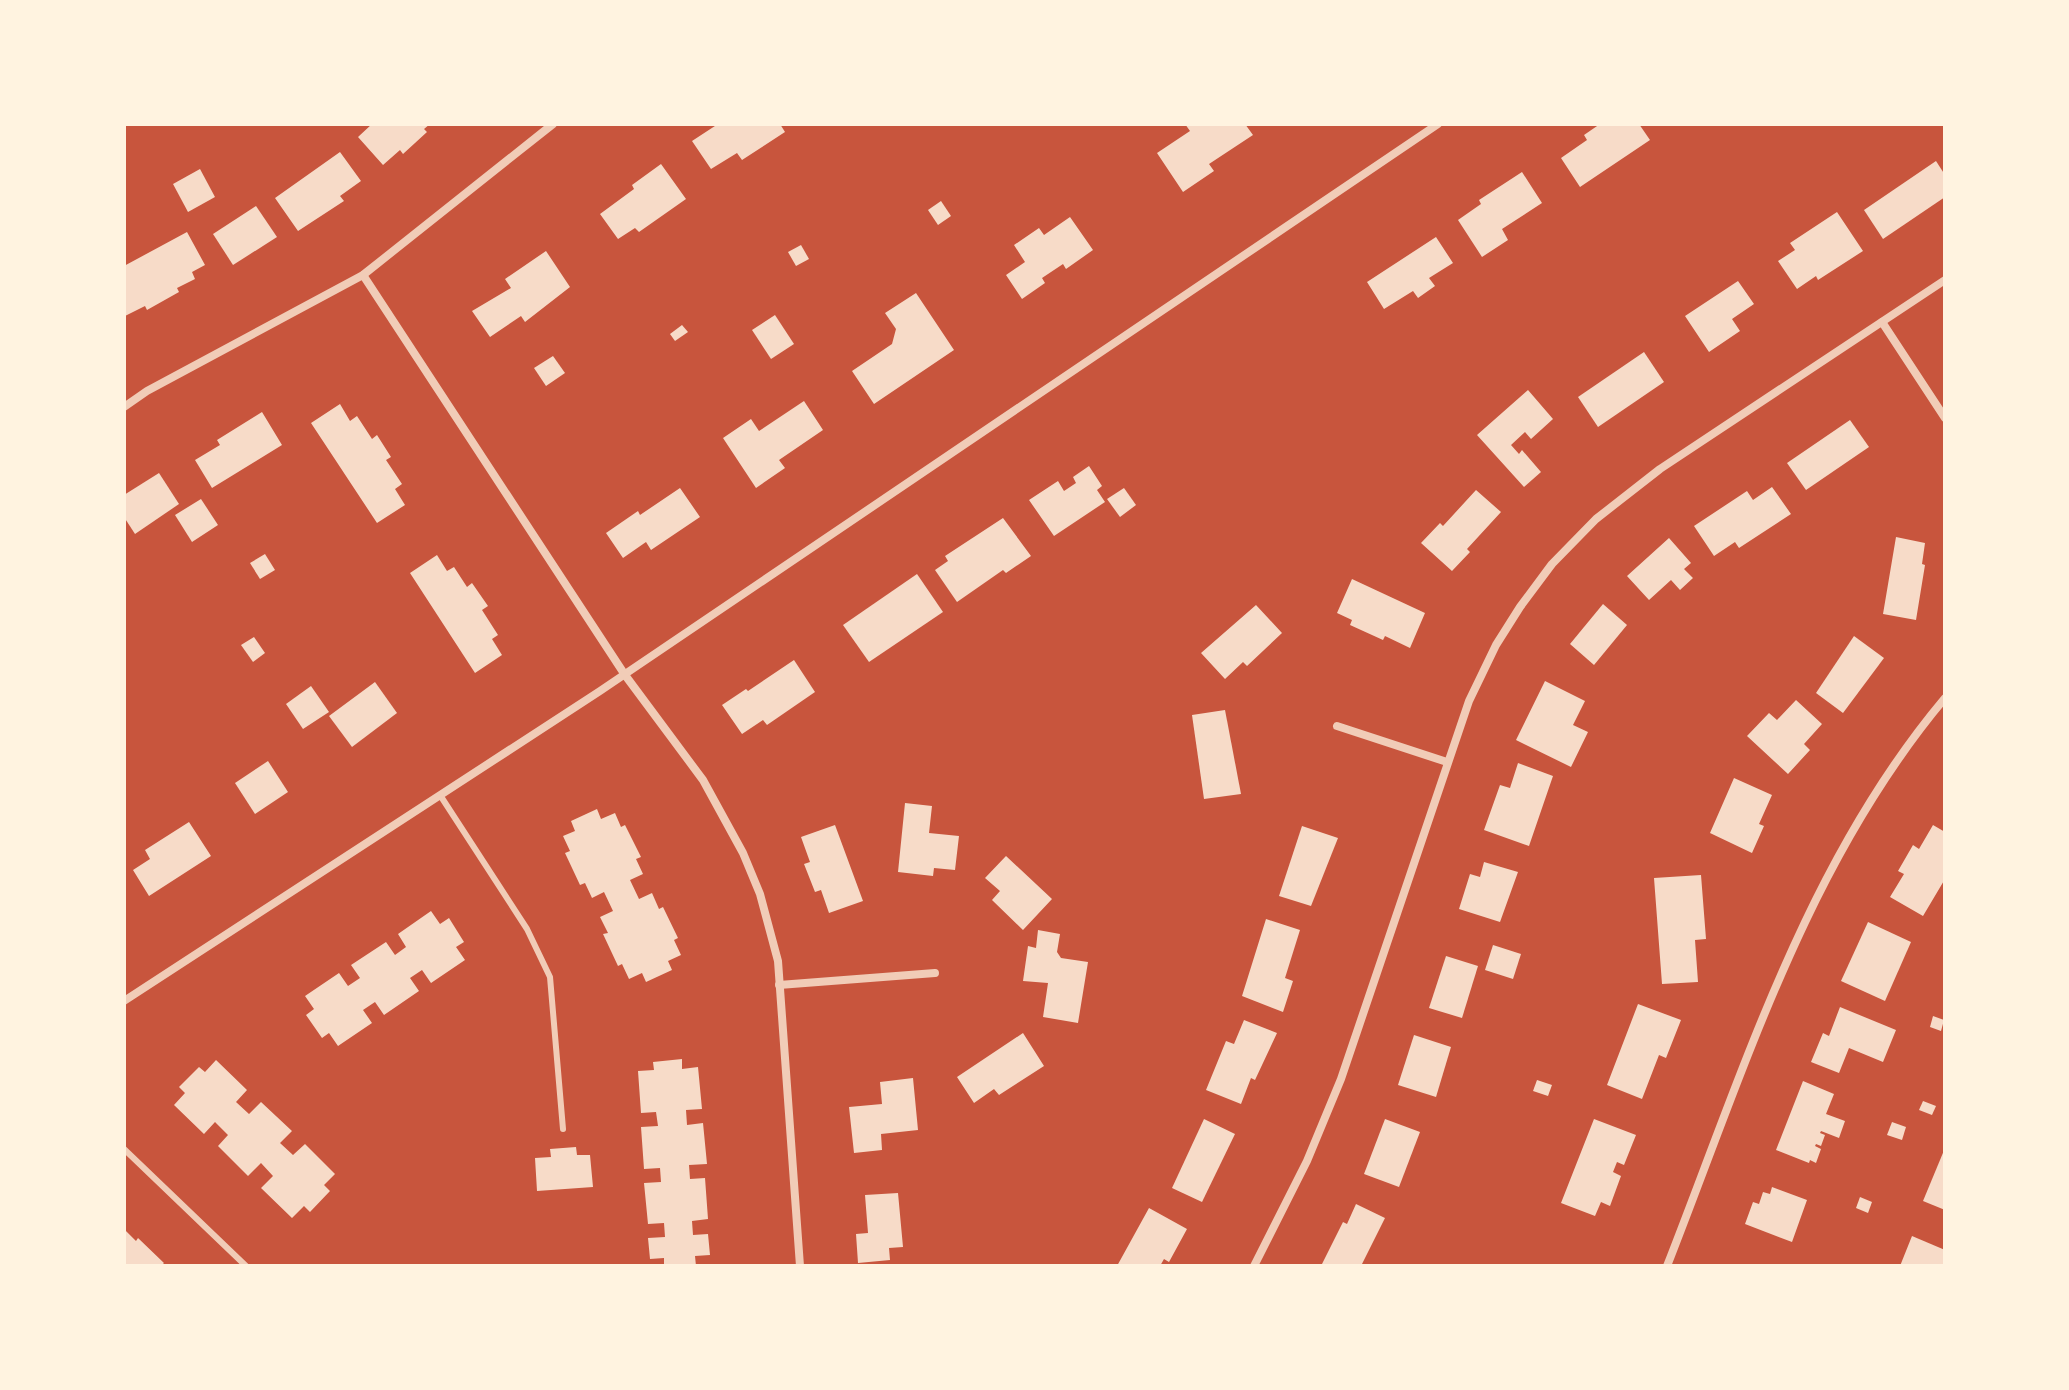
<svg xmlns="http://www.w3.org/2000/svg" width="2069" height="1390" font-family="Jost,sans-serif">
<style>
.building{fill:#f7dbc8}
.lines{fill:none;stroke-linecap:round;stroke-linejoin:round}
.service{stroke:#f1ccb7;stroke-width:6}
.minor{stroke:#f1ccb7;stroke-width:8}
</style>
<rect width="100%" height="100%" fill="#c8553d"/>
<g class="building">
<polygon points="372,124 430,124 424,129 427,132 403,154 400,150 383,165 358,137"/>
<polygon points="718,124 780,124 785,132 742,160 737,153 711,169 692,141"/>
<polygon points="1185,124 1245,124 1253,135 1209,164 1214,171 1183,192 1157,153 1190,131"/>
<polygon points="1600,124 1639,124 1650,140 1580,187 1561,158 1587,140 1584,135"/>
<polygon points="340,152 361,181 340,196 344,201 298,231 275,198"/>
<polygon points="1936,161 1945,175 1945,197 1883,239 1864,210"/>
<polygon points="661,164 686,199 639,232 635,228 618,239 600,214 634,189 632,185"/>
<polygon points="200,169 215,197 188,212 173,184"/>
<polygon points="1522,172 1542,203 1502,229 1508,240 1482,257 1458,220 1481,204 1479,200"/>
<polygon points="941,201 951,216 938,225 928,210"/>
<polygon points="256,206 277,237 233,265 213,234"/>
<polygon points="1837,212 1863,251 1818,280 1816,276 1797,289 1778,261 1795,250 1790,243"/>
<polygon points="1070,217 1093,250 1066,269 1063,264 1042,278 1045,283 1022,299 1006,275 1025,262 1014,245 1039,228 1044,235"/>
<polygon points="187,232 205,265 192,272 195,279 177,288 179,292 147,310 145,306 125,316 124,266"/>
<polygon points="1436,237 1453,263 1429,278 1435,286 1418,298 1413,291 1384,309 1367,282"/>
<polygon points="801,245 809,259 796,266 788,252"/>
<polygon points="546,251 570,287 525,322 521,316 490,337 472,311 511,288 505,279"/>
<polygon points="1738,281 1754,304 1732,319 1740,331 1709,352 1685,316"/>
<polygon points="916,293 954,350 874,404 852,371 892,344 896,329 885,313"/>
<polygon points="775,315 794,344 771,359 752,330"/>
<polygon points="682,325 688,332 675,341 670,334"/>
<polygon points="1644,352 1664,382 1598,427 1578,397"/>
<polygon points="553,356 565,373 546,386 534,368"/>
<polygon points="1528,390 1553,419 1531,439 1525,432 1511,445 1519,454 1522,450 1541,472 1524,487 1477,435"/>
<polygon points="804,401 823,430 779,460 785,468 756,488 723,438 751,419 759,431"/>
<polygon points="340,404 350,421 357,416 372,439 377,435 391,457 386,460 402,484 395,489 405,505 377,523 311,423"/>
<polygon points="262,412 282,445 212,488 195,460 220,445 217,440"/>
<polygon points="1850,420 1869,447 1806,490 1787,463"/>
<polygon points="1089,466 1102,486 1097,490 1105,502 1054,536 1029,500 1058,481 1064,491 1076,483 1073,477"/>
<polygon points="159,473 179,504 135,534 124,517 124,495"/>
<polygon points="1772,487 1791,514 1739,548 1735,542 1714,556 1694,526 1747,491 1753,500"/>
<polygon points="680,488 700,517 651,550 646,542 623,558 606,533 638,511 640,515"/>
<polygon points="1124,488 1136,505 1120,517 1107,499"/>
<polygon points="1476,490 1501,512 1467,549 1470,552 1452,571 1421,543 1440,523 1443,526"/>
<polygon points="201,499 218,525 192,542 175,515"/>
<polygon points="1003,518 1031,556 1006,573 1003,570 957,602 935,570 948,561 945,556"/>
<polygon points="1896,537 1925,543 1922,564 1925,565 1916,620 1883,614"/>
<polygon points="1669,538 1691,563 1684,569 1693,578 1680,590 1671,580 1649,600 1627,576"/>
<polygon points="265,554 275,570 260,579 250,563"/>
<polygon points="437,555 447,571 454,567 467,587 472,583 488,606 482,610 498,635 492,639 502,655 475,673 410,573"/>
<polygon points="917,574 943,612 869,662 843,625"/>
<polygon points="1352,579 1425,613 1410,648 1385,636 1383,640 1350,625 1352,620 1337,613"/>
<polygon points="1603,604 1627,625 1594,665 1570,644"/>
<polygon points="1256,605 1282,633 1247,666 1243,662 1225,679 1201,653"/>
<polygon points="1854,636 1884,658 1843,713 1816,693"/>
<polygon points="254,637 265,653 253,662 241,645"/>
<polygon points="794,660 815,692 767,725 763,720 742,734 722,705 746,689 748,691"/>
<polygon points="1545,681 1585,701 1573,725 1588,732 1571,767 1516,740"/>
<polygon points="375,682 397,713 352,747 329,716"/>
<polygon points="311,686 329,712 303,729 286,704"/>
<polygon points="1796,700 1822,724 1804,744 1810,750 1788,774 1747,736 1769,713 1777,720"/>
<polygon points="1225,710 1241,794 1204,799 1192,715"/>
<polygon points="268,761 288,792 255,814 235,783"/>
<polygon points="1518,763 1553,776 1529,846 1484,830 1500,785 1510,788"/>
<polygon points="1734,778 1772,795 1759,824 1764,826 1752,853 1710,833"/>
<polygon points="905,803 932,806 929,833 959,836 955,870 934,868 933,876 898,872"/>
<polygon points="597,809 601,819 615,813 621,827 625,825 641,857 636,859 643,874 630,880 639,899 652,893 659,909 663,907 678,938 674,940 681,955 668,961 672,970 646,982 642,973 629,979 622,964 618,966 603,934 608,933 600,917 613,911 604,892 592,898 585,883 580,885 565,853 570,851 563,836 575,831 571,821"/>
<polygon points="189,822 211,856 149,896 133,870 150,859 145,850"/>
<polygon points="835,825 863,901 829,913 821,890 815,892 804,864 810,862 801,837"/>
<polygon points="1933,825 1945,832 1945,879 1923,916 1890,897 1904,874 1898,871 1913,845 1919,849"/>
<polygon points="1302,826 1338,838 1311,906 1279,896"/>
<polygon points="1006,856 1052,899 1023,930 992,900 1000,891 985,878"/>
<polygon points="1484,862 1518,872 1500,922 1459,909 1470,874 1480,877"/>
<polygon points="1701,875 1706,939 1695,940 1698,982 1662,984 1654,878"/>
<polygon points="431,911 440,924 449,918 464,942 456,947 465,960 431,983 422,970 410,978 419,991 384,1015 375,1002 363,1010 372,1023 338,1046 329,1033 322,1038 306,1015 314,1009 305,996 339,973 348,986 360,978 351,965 386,942 395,955 406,947 398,934"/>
<polygon points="1266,919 1300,930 1285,978 1293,981 1283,1012 1242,996"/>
<polygon points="1868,922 1911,942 1885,1001 1841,981"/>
<polygon points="1038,930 1060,934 1057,952 1061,958 1088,962 1078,1023 1043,1017 1048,983 1023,981 1028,946 1036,948"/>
<polygon points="1493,945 1521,954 1513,979 1485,970"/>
<polygon points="1446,956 1478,966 1462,1018 1429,1008"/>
<polygon points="1638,1004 1681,1020 1666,1058 1659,1055 1642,1099 1607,1085"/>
<polygon points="1840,1007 1896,1030 1883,1062 1849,1048 1839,1073 1811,1062 1823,1033 1829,1036"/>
<polygon points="1933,1016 1944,1020 1941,1031 1930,1027"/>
<polygon points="1244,1020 1277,1033 1255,1080 1251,1078 1241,1104 1206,1090 1226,1041 1234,1044"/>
<polygon points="1023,1033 1044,1066 999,1095 994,1089 974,1103 957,1077"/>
<polygon points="1414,1035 1451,1047 1436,1097 1398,1085"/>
<polygon points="682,1059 682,1069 698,1067 702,1109 686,1110 687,1125 703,1123 707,1164 689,1165 690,1179 705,1178 708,1219 692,1221 693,1235 708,1234 710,1255 695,1256 696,1266 664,1266 664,1258 650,1259 648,1238 665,1237 664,1223 648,1224 644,1183 661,1182 660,1168 644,1169 641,1127 658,1126 656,1112 641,1113 638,1071 654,1070 653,1062"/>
<polygon points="216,1060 247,1090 236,1102 249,1114 261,1102 292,1131 280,1143 293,1155 305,1144 335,1174 324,1185 330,1191 310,1212 304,1206 292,1218 261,1188 273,1176 261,1163 248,1176 218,1146 228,1135 215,1122 204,1134 174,1105 185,1093 179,1087 199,1067 205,1072"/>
<polygon points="913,1078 918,1130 881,1134 882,1150 854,1153 849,1107 882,1104 880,1082"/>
<polygon points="1537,1080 1552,1085 1548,1096 1533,1091"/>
<polygon points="1803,1081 1834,1094 1826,1114 1845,1121 1839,1138 1821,1131 1820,1133 1825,1135 1821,1146 1816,1144 1815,1146 1821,1149 1816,1163 1810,1160 1809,1163 1776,1150"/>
<polygon points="1923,1101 1936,1106 1932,1115 1919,1110"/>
<polygon points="1204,1119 1235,1134 1202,1202 1172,1188"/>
<polygon points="1385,1119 1420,1132 1399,1187 1364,1174"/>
<polygon points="1594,1119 1636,1135 1624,1165 1617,1162 1613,1172 1621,1176 1610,1206 1601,1202 1595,1216 1561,1203"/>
<polygon points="1892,1122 1906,1127 1902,1140 1887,1135"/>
<polygon points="576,1147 577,1155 590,1155 593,1187 537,1191 535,1158 551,1157 550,1149"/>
<polygon points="1945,1148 1945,1210 1923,1201"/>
<polygon points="1772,1187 1807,1200 1792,1242 1745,1224 1753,1202 1759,1204 1763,1192 1770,1194"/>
<polygon points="898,1193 903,1247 889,1248 890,1260 858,1263 856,1234 868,1233 865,1195"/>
<polygon points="1860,1197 1872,1202 1868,1213 1856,1208"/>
<polygon points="1356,1204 1385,1218 1361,1266 1321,1266 1343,1222 1347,1224"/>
<polygon points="1149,1208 1187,1229 1169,1262 1164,1259 1160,1266 1117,1266"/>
<polygon points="124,1229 136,1241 138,1238 164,1263 161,1266 124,1266"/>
<polygon points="1912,1236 1945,1250 1945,1266 1900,1266"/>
</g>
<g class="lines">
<g class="service">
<polyline points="440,795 527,929 550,977 563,1129"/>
<polyline points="124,1149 246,1266"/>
</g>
<g class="minor">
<polyline points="363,275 625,675 703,780 743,853 760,894 778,961 800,1266"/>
<polyline points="1882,322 1945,418"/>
<polyline points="124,407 147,391 363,275 553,124"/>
<polyline points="1337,726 1447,762"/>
<polyline points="779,985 935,973"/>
<polyline points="124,1001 600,691 1438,124"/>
<polyline points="1254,1266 1307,1161 1341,1079 1469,701 1496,645 1520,607 1552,564 1596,519 1660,469 1945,280"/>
<path d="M1667,1266c77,-196 140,-404 278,-568"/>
</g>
</g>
<rect width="2069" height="1390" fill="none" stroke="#fff3e0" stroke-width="252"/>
</svg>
